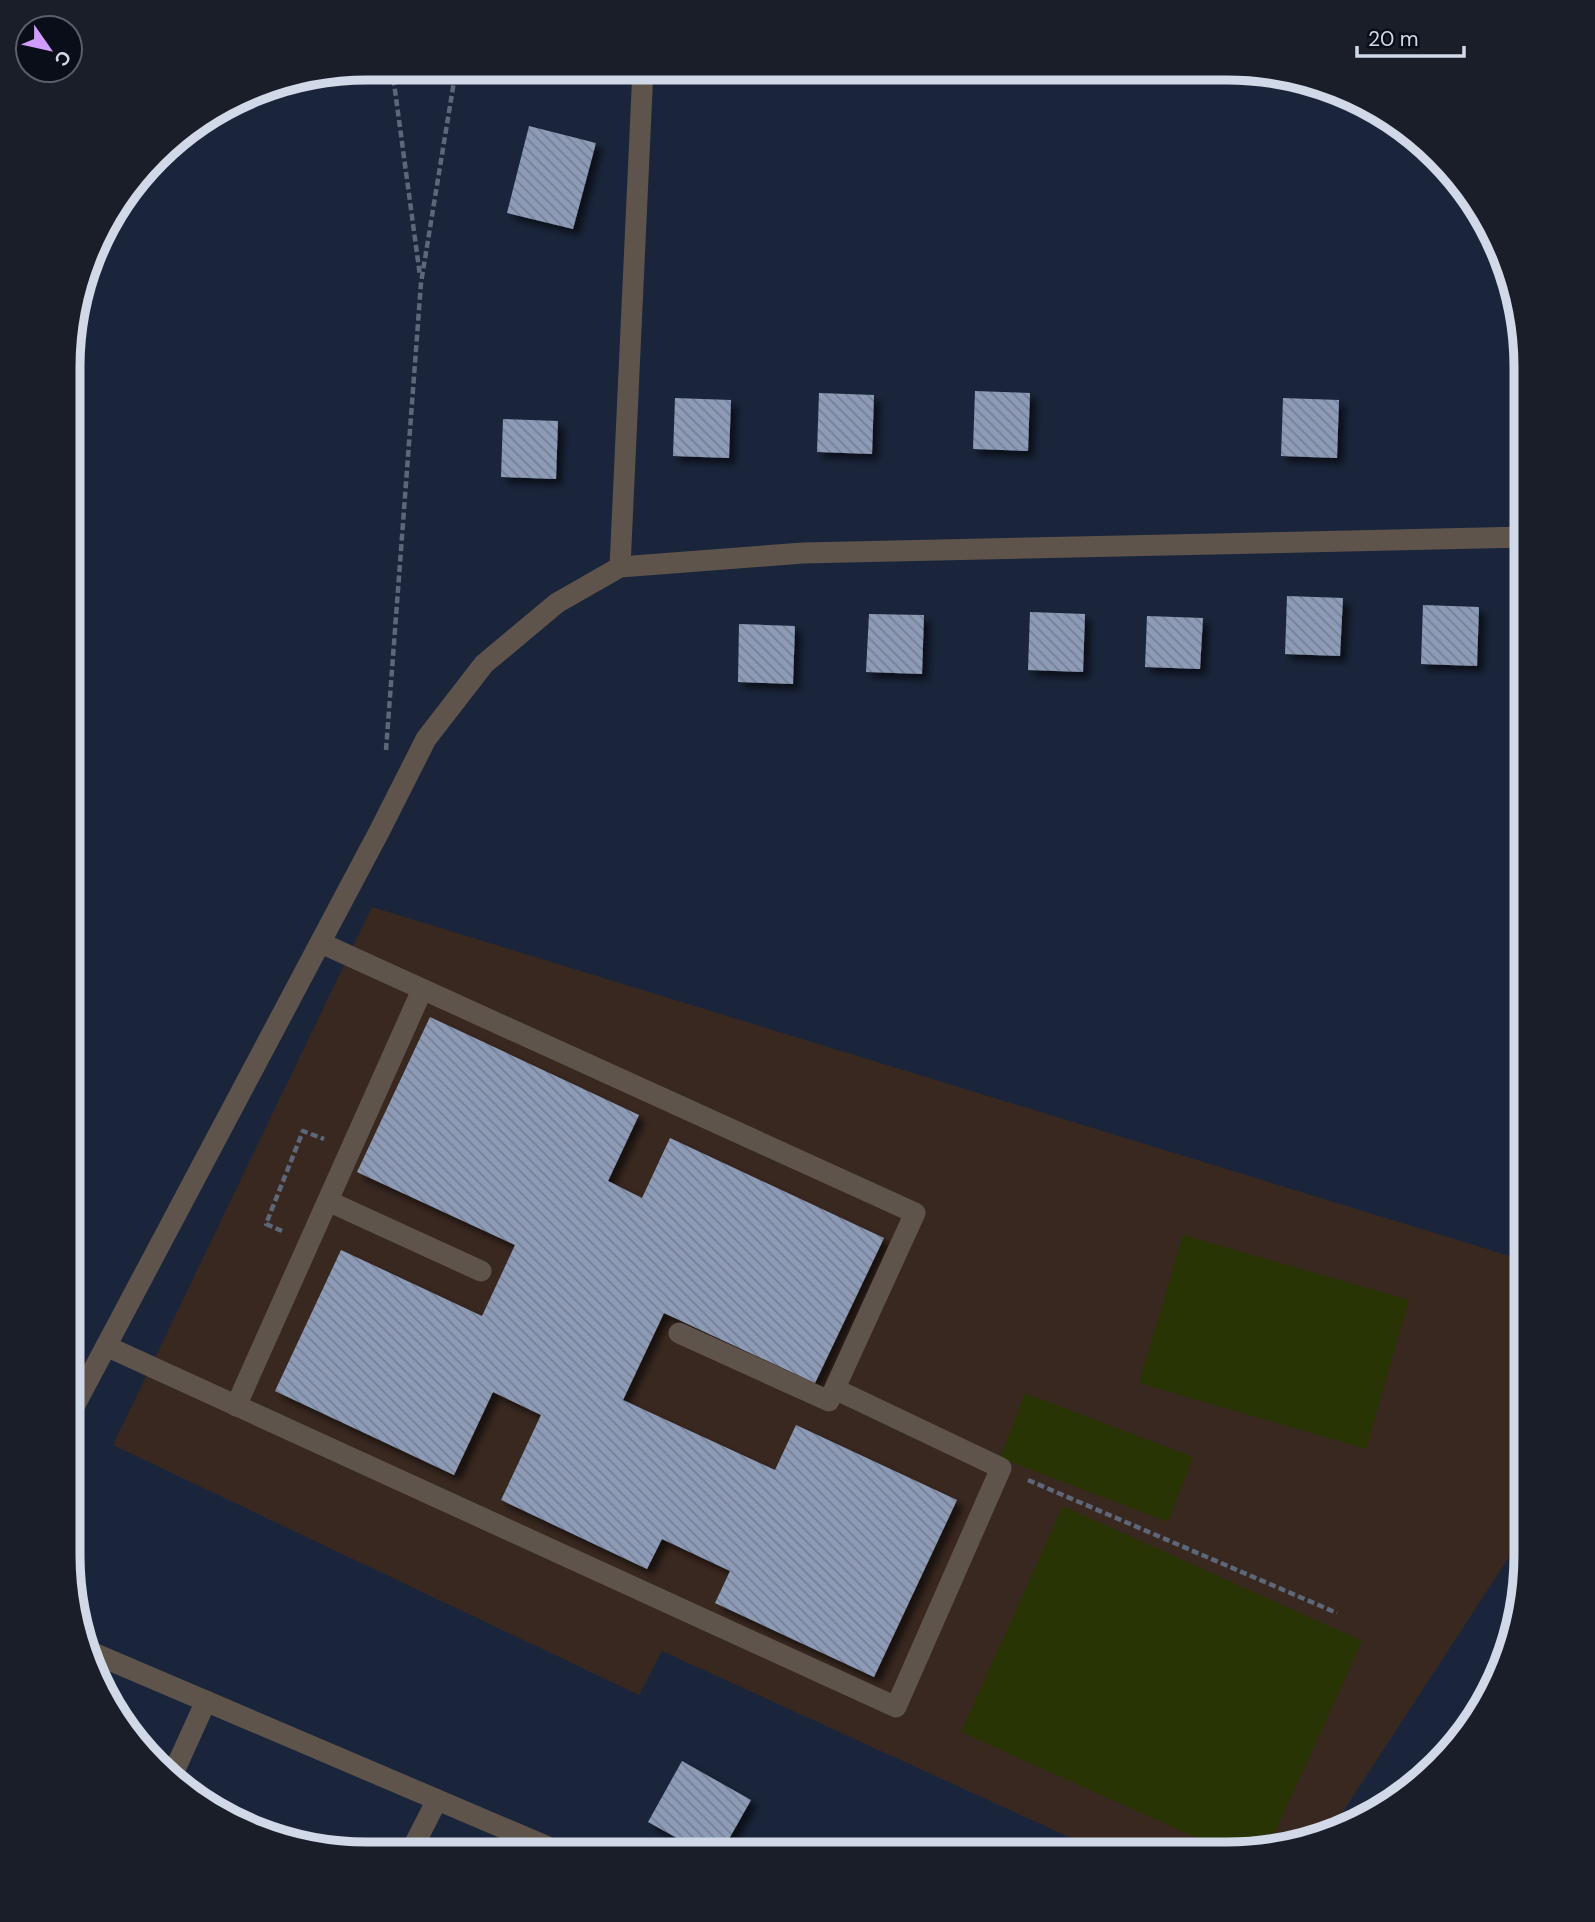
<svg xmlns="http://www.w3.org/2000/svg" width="1595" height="1922" font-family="'DM Sans',sans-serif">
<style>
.education{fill:#392820}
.park{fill:#293404}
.building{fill:url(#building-back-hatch);filter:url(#shadow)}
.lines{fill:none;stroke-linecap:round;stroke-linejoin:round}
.path{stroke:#5d677a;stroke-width:4.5;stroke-dasharray:7 3.5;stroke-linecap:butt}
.minor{stroke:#5f544b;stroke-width:21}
.rim{fill:none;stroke:#d1d9e8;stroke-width:9}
</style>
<defs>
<pattern id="building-back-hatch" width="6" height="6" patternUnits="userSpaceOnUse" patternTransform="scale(1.75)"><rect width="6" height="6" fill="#8d9bb7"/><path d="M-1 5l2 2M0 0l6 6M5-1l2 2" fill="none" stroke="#768095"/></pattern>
<filter id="shadow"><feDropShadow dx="6" dy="6" stdDeviation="3.5" flood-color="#0009"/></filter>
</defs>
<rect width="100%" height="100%" fill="#1a253b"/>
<polygon class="education" points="372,907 1526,1261 1526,1531 1333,1827 1247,1853 1104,1853 662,1651 639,1695 113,1445"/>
<g class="park">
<polygon points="1183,1235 1409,1300 1366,1449 1139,1383"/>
<polygon points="1025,1393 1193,1457 1168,1522 1000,1458"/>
<polygon points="1063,1506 1362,1641 1269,1846 1247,1853 1230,1853 961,1732"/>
</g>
<g class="building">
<polygon points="529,126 596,143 573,229 507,213"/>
<polygon points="975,391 1030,393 1028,451 973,449"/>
<polygon points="819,393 874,395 872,454 817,452"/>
<polygon points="675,398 731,400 729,458 673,456"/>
<polygon points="1283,398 1339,400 1337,458 1281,456"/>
<polygon points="503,419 558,421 556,479 501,477"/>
<polygon points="1287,596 1343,598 1340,656 1285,654"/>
<polygon points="1423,605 1479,607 1477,666 1421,664"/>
<polygon points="1030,612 1085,614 1083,672 1028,670"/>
<polygon points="869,614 924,615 922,674 866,672"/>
<polygon points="1147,616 1203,618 1200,669 1145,667"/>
<polygon points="739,624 795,626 793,684 738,682"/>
<polygon points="430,1017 639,1115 608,1181 642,1198 670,1138 884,1238 815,1383 664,1313 623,1400 775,1470 796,1425 957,1500 874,1677 715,1603 730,1571 662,1539 647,1569 501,1500 541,1415 493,1392 454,1475 275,1391 341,1250 482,1316 515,1245 357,1172"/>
<polygon points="682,1761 751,1800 721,1853 704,1853 648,1822"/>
</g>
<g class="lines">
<g class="path">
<polyline points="392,68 420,276"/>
<polyline points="386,750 421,283 456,69"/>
<polyline points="282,1231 266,1224 303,1131 324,1139"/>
<polyline points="1028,1480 1337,1613"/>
</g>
<g class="minor">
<polyline points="620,567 643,69"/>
<polyline points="321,943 915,1213 829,1401 679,1333"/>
<polyline points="328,1201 481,1271"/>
<polyline points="106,1346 896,1707 1001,1468 835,1389"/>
<polyline points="236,1406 422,990"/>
<polyline points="69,1416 380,830 426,739 484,664 557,603 620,567 803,553 1527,537"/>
<polyline points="86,1650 562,1853"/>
<polyline points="171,1778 206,1701"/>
<polyline points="410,1853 437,1800"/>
</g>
</g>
<path d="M0 0H1595V1922H0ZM367 80H1227A287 287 0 0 1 1514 367V1555A287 287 0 0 1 1227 1842H367A287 287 0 0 1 80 1555V367A287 287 0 0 1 367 80Z" fill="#1a1e29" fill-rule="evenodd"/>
<path class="rim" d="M367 80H1227A287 287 0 0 1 1514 367V1555A287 287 0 0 1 1227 1842H367A287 287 0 0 1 80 1555V367A287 287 0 0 1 367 80Z"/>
<g transform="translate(49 49) rotate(124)"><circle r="33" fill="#0a0e18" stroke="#5a5f6b" stroke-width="2"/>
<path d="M0-5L12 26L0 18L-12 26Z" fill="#d09dfe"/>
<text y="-10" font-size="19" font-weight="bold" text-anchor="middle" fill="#d1d9e8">С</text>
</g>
<path d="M1357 46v10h107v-10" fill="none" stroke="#d1d9e8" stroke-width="3.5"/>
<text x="1368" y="46" font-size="21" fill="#d1d9e8" stroke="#0a0e18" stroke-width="5" paint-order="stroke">20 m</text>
</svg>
